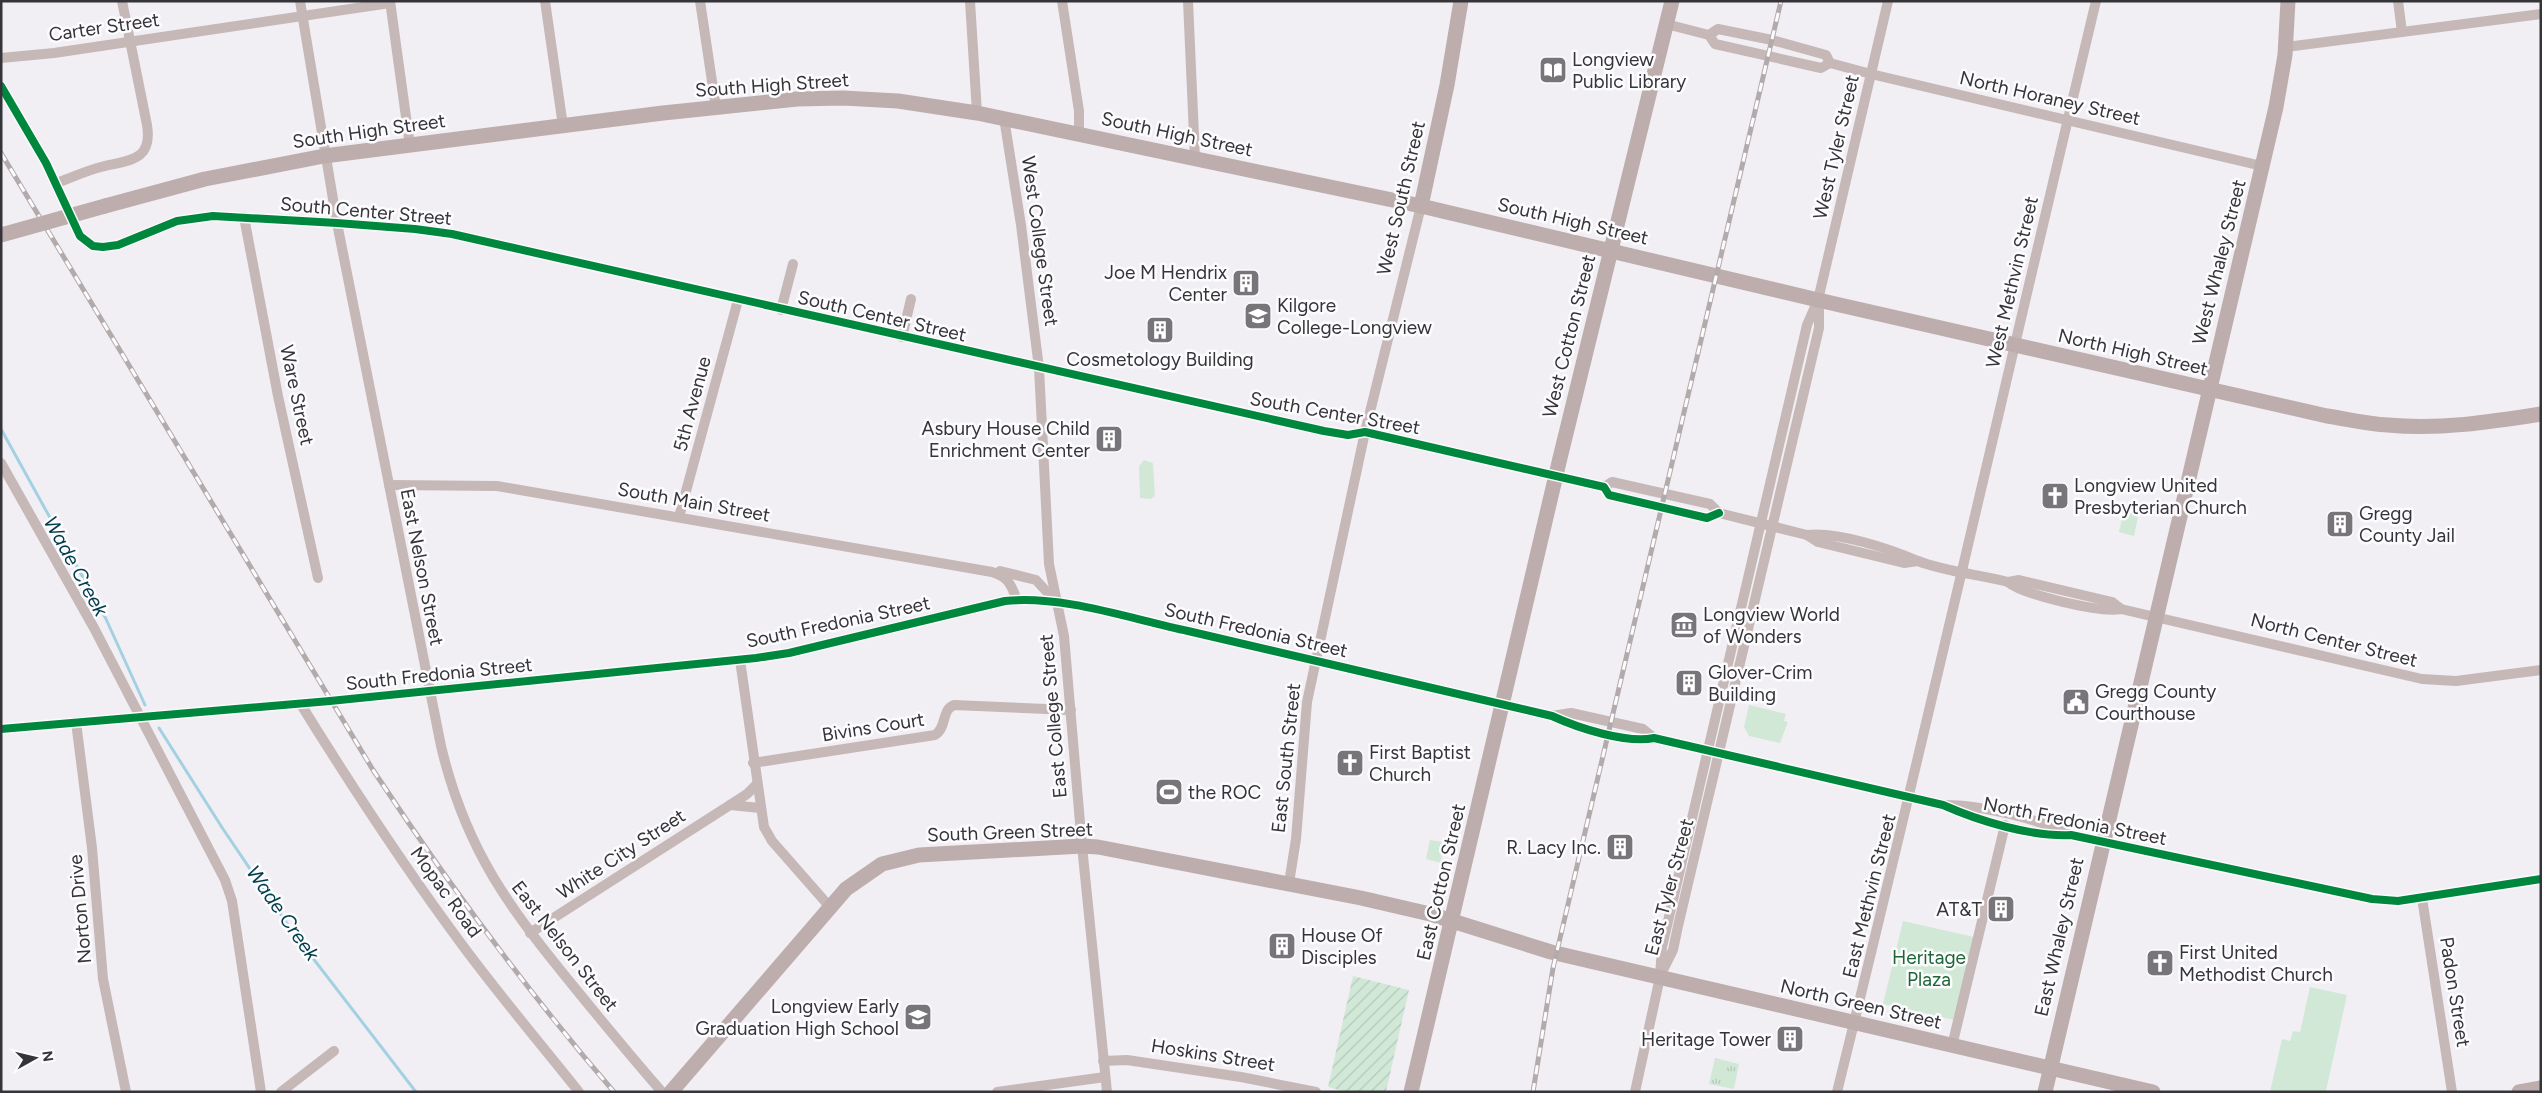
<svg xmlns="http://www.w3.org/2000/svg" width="2542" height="1093" font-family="Figtree,sans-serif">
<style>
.grass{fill:url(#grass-tufts)}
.park{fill:#d1e8d7}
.garden{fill:url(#garden-furrows)}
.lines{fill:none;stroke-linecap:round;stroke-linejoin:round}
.stream{stroke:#a3d1e2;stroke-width:3}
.street{stroke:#c7b8b8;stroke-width:10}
.secondary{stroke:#beadad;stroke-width:15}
.rail-casing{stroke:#b3aaac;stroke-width:5}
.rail{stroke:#fcfbfd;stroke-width:3;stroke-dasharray:9;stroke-linecap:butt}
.secondary-bridge{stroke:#beadad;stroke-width:15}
.cycleway-casing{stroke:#fcfbfd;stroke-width:11}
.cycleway{stroke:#00873e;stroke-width:8}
.labels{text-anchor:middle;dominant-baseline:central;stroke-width:5;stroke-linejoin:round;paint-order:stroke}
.street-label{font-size:19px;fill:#353438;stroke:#fcfbfd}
.poi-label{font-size:19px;fill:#353438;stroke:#fcfbfd;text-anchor:start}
.park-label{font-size:19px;fill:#1e6637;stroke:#fcfbfd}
.water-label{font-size:20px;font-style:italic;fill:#003d4c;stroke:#fcfbfd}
</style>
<defs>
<pattern id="grass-tufts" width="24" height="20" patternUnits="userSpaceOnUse" patternTransform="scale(1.25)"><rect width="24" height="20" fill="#d1e8d7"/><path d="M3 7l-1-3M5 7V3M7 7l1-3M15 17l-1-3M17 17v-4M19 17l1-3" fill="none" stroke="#b4c8b9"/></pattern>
<pattern id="garden-furrows" width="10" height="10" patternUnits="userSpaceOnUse" patternTransform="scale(1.25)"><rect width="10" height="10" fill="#d1e8d7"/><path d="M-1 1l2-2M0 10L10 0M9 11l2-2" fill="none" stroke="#b4c8b9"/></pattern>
</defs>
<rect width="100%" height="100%" fill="#f1eff4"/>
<polygon class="grass" points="1715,1058 1739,1064 1734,1089 1709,1084"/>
<g class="park">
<polygon points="1144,460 1153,463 1155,496 1151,499 1140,498 1139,466"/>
<polygon points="2129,503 2140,507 2134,536 2119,532 2125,505"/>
<polygon points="1749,705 1786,714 1784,721 1788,722 1780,743 1749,736 1744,727"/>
<polygon points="1430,840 1443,842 1441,863 1426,859"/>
<polygon points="1903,921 1974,937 1954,1020 1883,1004"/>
<polygon points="2310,987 2347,995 2326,1091 2270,1092 2282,1039 2290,1041 2293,1031 2300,1032"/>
</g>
<polygon class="garden" points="1353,976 1409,990 1386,1092 1347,1092 1328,1087"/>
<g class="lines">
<g class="stream">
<polyline points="1,429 106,619 145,705"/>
<polyline points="159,728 223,829 292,931 416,1092"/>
</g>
<g class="street">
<path d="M300,1l37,222 104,523c25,106 70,164 138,247 27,33 54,66 83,99"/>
<polyline points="390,1 410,146"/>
<polyline points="545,1 563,126"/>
<polyline points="700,1 716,108"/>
<polyline points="970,1 977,113"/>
<polyline points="1062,1 1079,111 1079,134"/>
<polyline points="1188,1 1195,158"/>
<polyline points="2398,1 2402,32"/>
<polyline points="1666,24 1709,35 1718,29 1772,40 1826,55 1830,63 1871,74 2262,166"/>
<polyline points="1709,35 1715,44 1821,68 1830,63"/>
<polyline points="2286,47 2541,14"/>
<polyline points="1,58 54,53 390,3"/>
<polyline points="1,86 46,163 80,236 93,246 103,247 118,245 177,221 213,216 337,223 415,229 452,234 1324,431 1348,435 1365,432 1604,487 1609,495 1707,518 1719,513"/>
<polyline points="1004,118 1021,225 1039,368 1049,564 1064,636 1082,846 1107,1092"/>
<path d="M56,183c15,-5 29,-12 45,-16 27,-7 52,-5 46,-42l-25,-124"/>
<polyline points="244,217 278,396 318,578"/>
<polyline points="781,310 793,264"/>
<polyline points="902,337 911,299"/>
<polyline points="1,463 94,628 225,880 232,901 261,1092"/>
<path d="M389,485l108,1 495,86c16,5 19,12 25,28"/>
<path d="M1604,487l8,-5 98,22 9,9 88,22c30,-4 83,14 111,26 25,10 63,14 90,21 16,13 92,31 113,27l301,70 34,2 85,-11"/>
<polyline points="679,517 738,300"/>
<polyline points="1807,535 1818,542 1904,563 1918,561"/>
<polyline points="1000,571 1036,580 1057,603"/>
<polyline points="2008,582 2019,580 2112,602 2121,609"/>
<polyline points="740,660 764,827 772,841 829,906"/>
<path d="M300,703c52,84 105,165 163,243 37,50 77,97 116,146"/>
<polyline points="1552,716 1571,713 1643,729 1654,738"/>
<polyline points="76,722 92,848 103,979 126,1092"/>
<path d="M1,729l329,-28 426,-43 33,-5 216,-52c58,-6 126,18 183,30 121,28 243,57 364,85 26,12 75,28 102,22l289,67c36,16 88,32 128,30l301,64 26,2 143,-22"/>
<path d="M753,763l182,-28c12,-7 6,-25 19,-30l117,5"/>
<polyline points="757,784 747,794 730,805 760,808"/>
<path d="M1946,805c33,0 95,14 124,30"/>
<polyline points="1289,883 1296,839 1307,702 1365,432 1421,206"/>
<polyline points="2422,898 2452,1092"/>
<polyline points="530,933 730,805"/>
<polyline points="1662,972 1673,950 1678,926 1819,328 1819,304"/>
<polyline points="1952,1046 2005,825"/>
<polyline points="1103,1061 1127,1060 1241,1077 1316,1092"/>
<polyline points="281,1092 334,1051"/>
<polyline points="997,1092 1105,1077"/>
<polyline points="1635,1092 1660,977 1662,947 1807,325 1818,300 1888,1"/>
<path d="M1837,1092c90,-363 172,-727 259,-1091"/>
</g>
<g class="secondary">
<path d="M105,206l100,-27 119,-23 339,-43 134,-14 46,-1 55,3 79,12 444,93 397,94 509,116c20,3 40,8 61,9 51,5 102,-3 153,-11"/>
<polyline points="1421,206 1447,85 1461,1"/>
<polyline points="671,1092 846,889 882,864 919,855 1082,846 1098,847 1361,898 1430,914 1551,952 2153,1092"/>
<polyline points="1411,1092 1560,458 1672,1"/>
<polyline points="2045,1092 2276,107 2285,55 2288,1"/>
<polyline points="2519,1092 2541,1088"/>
</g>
<defs>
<g id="rail">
<path d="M1,153l372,617c74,112 153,220 241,322"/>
<polyline points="1533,1092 1553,968 1781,1"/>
</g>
</defs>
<use href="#rail" class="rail-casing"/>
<use href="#rail" class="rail"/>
<polyline class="secondary-bridge" points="1,235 105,206"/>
<defs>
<g id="cycleway">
<polyline points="1,86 46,163 80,236 93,246 103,247 118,245 177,221 213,216 337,223 415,229 452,234 1324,431 1348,435 1365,432 1604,487 1609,495 1707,518 1719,513"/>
<path d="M1,729l329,-28 426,-43 33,-5 216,-52c58,-6 126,18 183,30 121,28 243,57 364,85 26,12 75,28 102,22l289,67c36,16 88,32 128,30l301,64 26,2 143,-22"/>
</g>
</defs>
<use href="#cycleway" class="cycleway-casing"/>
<use href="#cycleway" class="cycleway"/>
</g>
<defs>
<symbol id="library-square" viewBox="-11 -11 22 22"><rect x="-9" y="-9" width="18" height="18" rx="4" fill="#77757a" stroke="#fcfbfd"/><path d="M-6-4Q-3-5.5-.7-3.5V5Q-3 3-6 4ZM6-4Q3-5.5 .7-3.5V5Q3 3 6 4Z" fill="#fff"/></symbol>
<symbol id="building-square" viewBox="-11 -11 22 22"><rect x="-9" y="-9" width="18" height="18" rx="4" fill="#77757a" stroke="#fcfbfd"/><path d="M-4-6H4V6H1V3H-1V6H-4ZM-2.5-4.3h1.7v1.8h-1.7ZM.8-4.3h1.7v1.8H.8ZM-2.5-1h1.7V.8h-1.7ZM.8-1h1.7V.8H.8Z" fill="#fff"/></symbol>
<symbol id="university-square" viewBox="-11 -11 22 22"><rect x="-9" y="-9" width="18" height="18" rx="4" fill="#77757a" stroke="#fcfbfd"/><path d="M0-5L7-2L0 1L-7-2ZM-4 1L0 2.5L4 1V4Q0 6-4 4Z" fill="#fff"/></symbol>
<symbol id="church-square" viewBox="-11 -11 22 22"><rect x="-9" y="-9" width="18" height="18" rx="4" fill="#77757a" stroke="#fcfbfd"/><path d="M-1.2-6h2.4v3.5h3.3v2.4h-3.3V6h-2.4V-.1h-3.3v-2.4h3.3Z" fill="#fff"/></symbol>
<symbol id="museum-square" viewBox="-11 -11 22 22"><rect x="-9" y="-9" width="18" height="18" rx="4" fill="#77757a" stroke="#fcfbfd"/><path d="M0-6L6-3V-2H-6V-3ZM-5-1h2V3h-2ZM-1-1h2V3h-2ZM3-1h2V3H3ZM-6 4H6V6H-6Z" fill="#fff"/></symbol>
<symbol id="civic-square" viewBox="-11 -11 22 22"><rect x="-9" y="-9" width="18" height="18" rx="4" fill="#77757a" stroke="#fcfbfd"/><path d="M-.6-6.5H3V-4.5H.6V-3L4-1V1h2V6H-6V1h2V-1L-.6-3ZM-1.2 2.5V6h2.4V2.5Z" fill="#fff"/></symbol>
<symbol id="stadium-square" viewBox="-11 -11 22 22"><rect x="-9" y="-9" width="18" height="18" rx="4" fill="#77757a" stroke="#fcfbfd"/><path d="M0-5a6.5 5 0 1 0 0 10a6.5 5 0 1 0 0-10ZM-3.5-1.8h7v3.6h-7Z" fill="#fff"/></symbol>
<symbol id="school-square" viewBox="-11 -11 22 22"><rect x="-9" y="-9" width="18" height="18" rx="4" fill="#77757a" stroke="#fcfbfd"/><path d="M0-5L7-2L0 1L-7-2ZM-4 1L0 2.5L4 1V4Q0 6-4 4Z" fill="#fff"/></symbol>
</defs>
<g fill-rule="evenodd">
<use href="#library-square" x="1537" y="54" width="32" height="32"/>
<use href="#building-square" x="1230" y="267" width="32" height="32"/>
<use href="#university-square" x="1242" y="300" width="32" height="32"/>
<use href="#building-square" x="1144" y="314" width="32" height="32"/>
<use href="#building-square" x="1093" y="423" width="32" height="32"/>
<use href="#church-square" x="2039" y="480" width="32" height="32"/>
<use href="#building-square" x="2324" y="508" width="32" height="32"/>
<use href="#museum-square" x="1668" y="609" width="32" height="32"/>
<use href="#building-square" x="1673" y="667" width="32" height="32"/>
<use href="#civic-square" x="2060" y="686" width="32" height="32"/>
<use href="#church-square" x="1334" y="747" width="32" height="32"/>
<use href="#stadium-square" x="1153" y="776" width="32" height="32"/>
<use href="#building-square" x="1604" y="831" width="32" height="32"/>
<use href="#building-square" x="1985" y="893" width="32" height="32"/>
<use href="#building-square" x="1266" y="930" width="32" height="32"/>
<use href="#church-square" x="2144" y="947" width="32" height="32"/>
<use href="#school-square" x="902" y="1001" width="32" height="32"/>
<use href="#building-square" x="1774" y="1023" width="32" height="32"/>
</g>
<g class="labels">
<g class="street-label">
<text transform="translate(104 27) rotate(-8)">Carter Street</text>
<text transform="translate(772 85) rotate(-4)">South High Street</text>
<text transform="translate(2050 98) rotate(13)">North Horaney Street</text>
<text transform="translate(369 131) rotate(-8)">South High Street</text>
<text transform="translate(1177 134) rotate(12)">South High Street</text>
<text transform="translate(1836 147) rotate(-77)">West Tyler Street</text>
<text transform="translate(1401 198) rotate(-77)">West South Street</text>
<text transform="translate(366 211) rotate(5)">South Center Street</text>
<text transform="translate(1573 221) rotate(13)">South High Street</text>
<text transform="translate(1040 241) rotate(82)">West College Street</text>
<text transform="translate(2219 262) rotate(-76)">West Whaley Street</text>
<text transform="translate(2012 282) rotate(-77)">West Methvin Street</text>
<text transform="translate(882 316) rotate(13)">South Center Street</text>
<text transform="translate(1569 336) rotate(-76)">West Cotton Street</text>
<text transform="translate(2133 352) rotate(13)">North High Street</text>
<text transform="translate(297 395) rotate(78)">Ware Street</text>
<text transform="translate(692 404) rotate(-75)">5th Avenue</text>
<text transform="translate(1335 413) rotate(10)">South Center Street</text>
<text transform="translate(694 502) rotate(10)">South Main Street</text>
<text transform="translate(422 567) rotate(79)">East Nelson Street</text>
<text transform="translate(838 622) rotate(-12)">South Fredonia Street</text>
<text transform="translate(1256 630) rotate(13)">South Fredonia Street</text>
<text transform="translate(2334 640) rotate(14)">North Center Street</text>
<text transform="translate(439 674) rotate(-6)">South Fredonia Street</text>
<text transform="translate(1053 716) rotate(-95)">East College Street</text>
<text transform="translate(873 727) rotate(-9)">Bivins Court</text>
<text transform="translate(1286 758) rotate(-84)">East South Street</text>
<text transform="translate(2075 821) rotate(11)">North Fredonia Street</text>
<text transform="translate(1010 832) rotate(-2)">South Green Street</text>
<text transform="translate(621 854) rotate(-33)">White City Street</text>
<text transform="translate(1441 882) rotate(-77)">East Cotton Street</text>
<text transform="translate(1669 887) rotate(-75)">East Tyler Street</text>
<text transform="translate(446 892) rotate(54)">Mopac Road</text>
<text transform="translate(1869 896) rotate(-76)">East Methvin Street</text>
<text transform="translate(80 909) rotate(-95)">Norton Drive</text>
<text transform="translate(2059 937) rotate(-77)">East Whaley Street</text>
<text transform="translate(565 946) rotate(52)">East Nelson Street</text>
<text transform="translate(2455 992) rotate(81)">Padon Street</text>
<text transform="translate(1861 1004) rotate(13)">North Green Street</text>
<text transform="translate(1213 1055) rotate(9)">Hoskins Street</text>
</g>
<g class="poi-label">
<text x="1572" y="59">Longview<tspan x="1572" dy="22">Public Library</tspan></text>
<text x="1227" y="272" text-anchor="end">Joe M Hendrix<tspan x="1227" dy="22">Center</tspan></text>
<text x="1277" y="305">Kilgore<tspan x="1277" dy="22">College-Longview</tspan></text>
<text x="1160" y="359" text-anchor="middle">Cosmetology Building</text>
<text x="1090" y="428" text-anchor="end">Asbury House Child<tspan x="1090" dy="22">Enrichment Center</tspan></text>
<text x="2074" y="485">Longview United<tspan x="2074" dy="22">Presbyterian Church</tspan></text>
<text x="2359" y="513">Gregg<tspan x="2359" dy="22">County Jail</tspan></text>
<text x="1703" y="614">Longview World<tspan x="1703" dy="22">of Wonders</tspan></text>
<text x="1708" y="672">Glover-Crim<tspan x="1708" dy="22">Building</tspan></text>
<text x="2095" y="691">Gregg County<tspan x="2095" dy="22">Courthouse</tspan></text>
<text x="1369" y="752">First Baptist<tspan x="1369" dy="22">Church</tspan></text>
<text x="1188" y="792">the ROC</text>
<text x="1601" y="847" text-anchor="end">R. Lacy Inc.</text>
<text x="1982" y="909" text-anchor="end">AT&amp;T</text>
<text x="1301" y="935">House Of<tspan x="1301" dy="22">Disciples</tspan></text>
<text x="2179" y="952">First United<tspan x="2179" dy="22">Methodist Church</tspan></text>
<text x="899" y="1006" text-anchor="end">Longview Early<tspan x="899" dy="22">Graduation High School</tspan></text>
<text x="1771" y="1039" text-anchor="end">Heritage Tower</text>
</g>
<g class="park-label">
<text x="1929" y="957">Heritage<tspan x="1929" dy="22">Plaza</tspan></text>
</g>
<g class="water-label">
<text transform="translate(76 566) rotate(61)">Wade Creek</text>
<text transform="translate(283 913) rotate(55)">Wade Creek</text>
</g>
</g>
<rect width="2542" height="1093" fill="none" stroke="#353438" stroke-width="5"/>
<g transform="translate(35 1058) rotate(82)" stroke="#fcfbfd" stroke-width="4" paint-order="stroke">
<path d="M0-4L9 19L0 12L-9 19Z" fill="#353438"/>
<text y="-8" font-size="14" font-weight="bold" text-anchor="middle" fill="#353438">N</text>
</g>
</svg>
